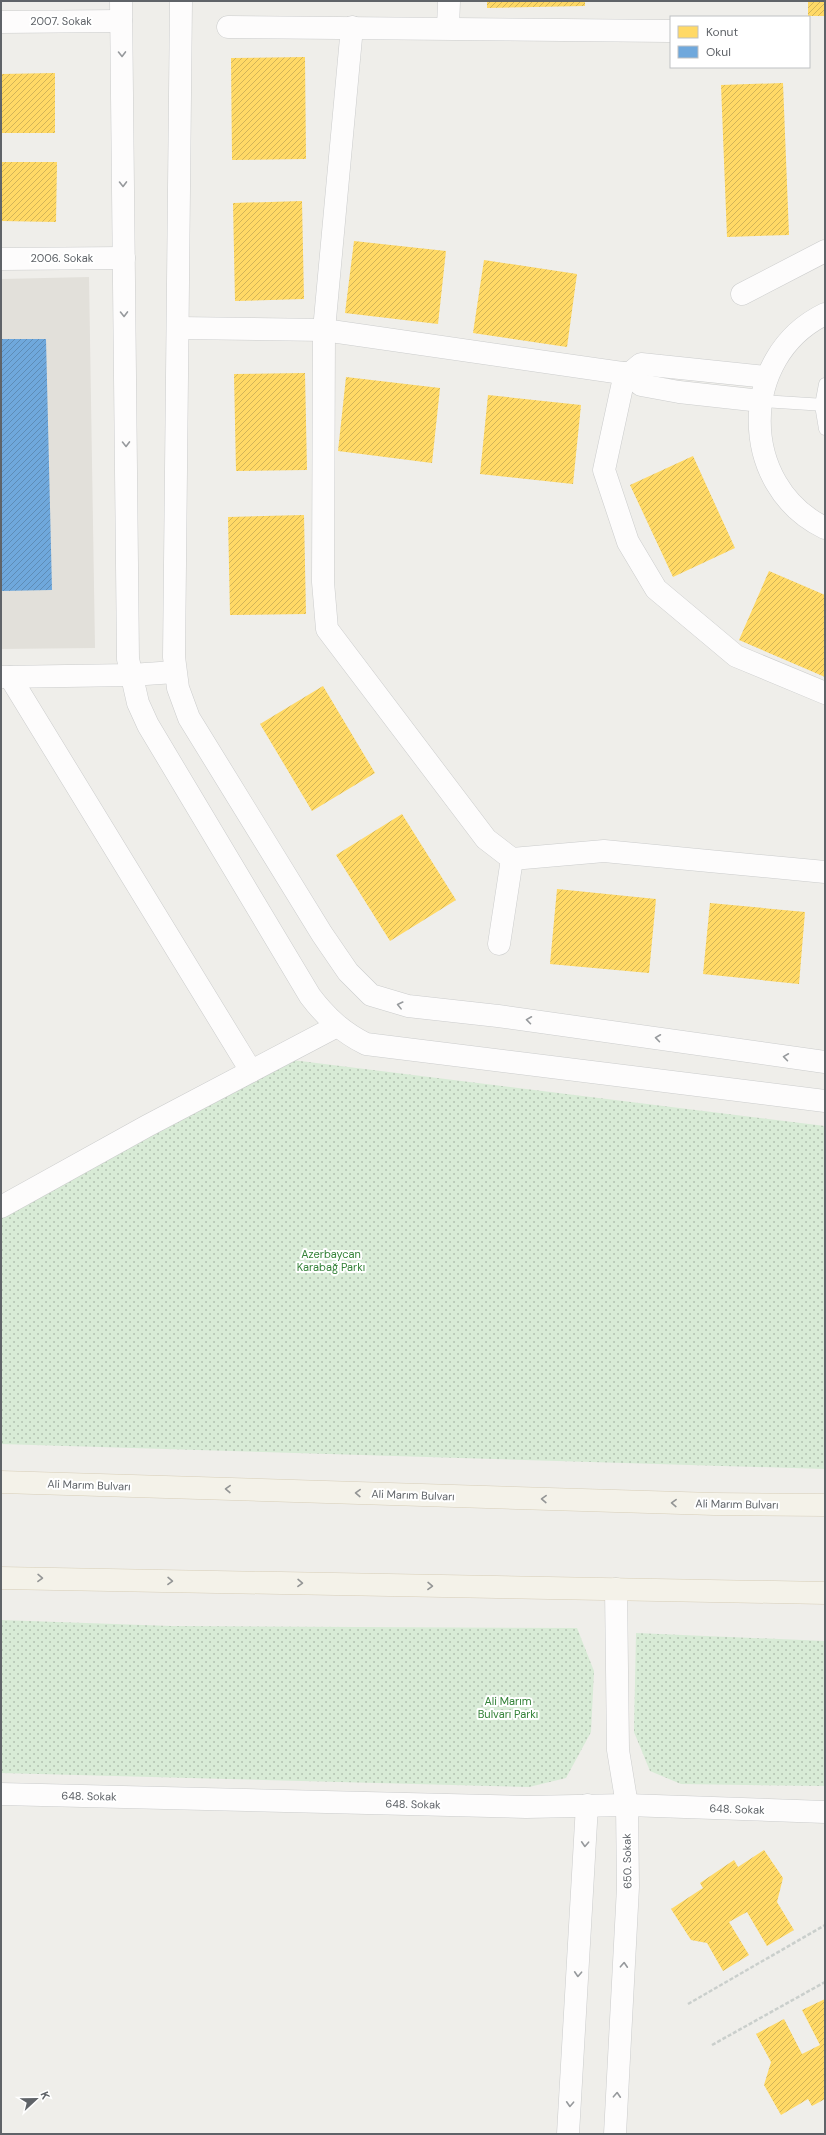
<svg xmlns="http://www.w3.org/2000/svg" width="826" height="2135" font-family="'DM Sans',sans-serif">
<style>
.education{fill:#e2e0da}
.park{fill:url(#park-dots)}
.homes{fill:url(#homes-hatch)}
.schools{fill:url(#schools-hatch)}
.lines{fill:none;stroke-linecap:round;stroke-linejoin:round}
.service-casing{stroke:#cbcccc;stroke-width:13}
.minor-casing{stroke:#cbcccc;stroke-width:23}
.tertiary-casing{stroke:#cbcccc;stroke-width:23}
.primary-casing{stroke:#d7ceb8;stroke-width:23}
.path{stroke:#cacfcc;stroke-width:2.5;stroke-dasharray:4 2;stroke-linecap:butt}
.service{stroke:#fdfcfc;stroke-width:12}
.minor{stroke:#fdfcfc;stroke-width:22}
.tertiary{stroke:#fdfcfc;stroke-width:22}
.primary{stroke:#f4f2e9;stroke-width:22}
.oneway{stroke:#96999c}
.oneway2{stroke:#939595}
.labels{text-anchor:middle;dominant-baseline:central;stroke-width:4;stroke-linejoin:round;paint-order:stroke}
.street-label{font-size:11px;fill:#5f6368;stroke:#fff}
.park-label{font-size:11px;fill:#348238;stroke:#fff}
</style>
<defs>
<pattern id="park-dots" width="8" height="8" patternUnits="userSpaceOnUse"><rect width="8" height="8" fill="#d8ebd6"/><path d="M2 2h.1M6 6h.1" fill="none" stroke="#b2c2b1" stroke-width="1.8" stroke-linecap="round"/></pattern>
<pattern id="homes-hatch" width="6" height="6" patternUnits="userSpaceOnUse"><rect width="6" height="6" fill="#ffd966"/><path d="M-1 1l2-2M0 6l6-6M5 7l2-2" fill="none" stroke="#d2b458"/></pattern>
<pattern id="schools-hatch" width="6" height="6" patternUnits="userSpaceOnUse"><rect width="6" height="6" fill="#6fa8dc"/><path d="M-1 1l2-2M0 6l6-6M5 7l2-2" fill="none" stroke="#5e8cb6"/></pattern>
</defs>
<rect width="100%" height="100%" fill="#efeeea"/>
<polygon class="education" points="89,277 95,648 1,649 1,279"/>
<g class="park">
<polygon points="292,1060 825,1126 825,1469 1,1444 1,1215"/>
<polygon points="1,1620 171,1626 577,1628 594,1671 591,1732 566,1778 529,1787 1,1773"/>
<polygon points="636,1633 825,1641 825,1786 681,1784 650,1771 634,1732"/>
</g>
<g class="homes">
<polygon points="487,1 585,1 585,6 487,8"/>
<rect x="808" y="1" width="17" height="15"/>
<polygon points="305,57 306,159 232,160 231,58"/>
<polygon points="55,73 55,133 1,133 1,74"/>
<polygon points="783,83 789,235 727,237 721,85"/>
<polygon points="1,162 57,162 56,222 1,221"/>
<polygon points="302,201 304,299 235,301 233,203"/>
<polygon points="354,241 446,251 438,324 345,313"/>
<polygon points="484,260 577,274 567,347 473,333"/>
<polygon points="305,373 307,470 236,471 234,374"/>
<polygon points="346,377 440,388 432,463 338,451"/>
<polygon points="488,395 581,405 573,484 480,474"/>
<polygon points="693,456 735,548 673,577 630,485"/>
<polygon points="304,515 306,614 230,615 228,517"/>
<polygon points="769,571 825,595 825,677 739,640"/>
<polygon points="323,686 375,773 312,811 260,724"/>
<polygon points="402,814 456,900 390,941 336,855"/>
<polygon points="557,889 656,899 649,973 550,964"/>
<polygon points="710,903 805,912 799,984 703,974"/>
<polygon points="764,1850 783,1878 777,1902 794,1930 767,1946 747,1912 729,1922 749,1955 723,1971 707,1943 691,1940 671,1909 703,1888 700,1883 734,1860 738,1867"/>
<polygon points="825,1999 825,2099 812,2106 808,2099 781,2115 764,2085 771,2062 756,2034 784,2019 802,2054 820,2045 802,2010"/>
</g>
<polygon class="schools" points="1,339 46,339 52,590 1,591"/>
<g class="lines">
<defs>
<g id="service">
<polyline points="825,384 821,405 825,429"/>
<polyline points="761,401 825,405"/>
</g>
<g id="minor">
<path d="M121,1l7,658 10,44 10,22 162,271c16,21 32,36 56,48l459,57"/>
<polyline points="181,1 174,657 178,688 189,718 322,934 348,972 371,995 408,1006 498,1016 825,1062"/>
<polyline points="1,22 121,21"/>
<polyline points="228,27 670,31"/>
<polyline points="352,27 324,330 323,582 327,629 486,839 512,859 604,851 825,872"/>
<polyline points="448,28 449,1"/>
<polyline points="1,259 124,258"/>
<polyline points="742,294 825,251"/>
<path d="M825,314c-87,42 -87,172 0,214"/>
<polyline points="178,328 324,330 629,374 641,385 679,392 761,401"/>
<polyline points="625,373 604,470 628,542 656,589 736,656 825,693"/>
<polyline points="629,374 641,364 767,377"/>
<polyline points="1,677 131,675 175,672"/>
<polyline points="10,677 251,1071"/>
<polyline points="499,944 512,859"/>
<polyline points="1,1207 147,1126 337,1026"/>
</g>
<g id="tertiary">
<polyline points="1,1794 526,1807 627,1805 825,1812"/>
<polyline points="568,2134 587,1805"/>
<polyline points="615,2134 628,1887 627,1805 618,1750 616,1589"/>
</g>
<g id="primary">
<polyline points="1,1482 714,1504 825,1505"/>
<polyline points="1,1578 825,1593"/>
</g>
</defs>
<use href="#service" class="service-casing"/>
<use href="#minor" class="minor-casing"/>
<use href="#tertiary" class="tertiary-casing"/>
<use href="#primary" class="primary-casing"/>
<g class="path">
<polyline points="688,2004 825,1925"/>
<polyline points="712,2045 825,1982"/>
</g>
<use href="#service" class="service"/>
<use href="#minor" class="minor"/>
<use href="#tertiary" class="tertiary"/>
<use href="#primary" class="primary"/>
</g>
<defs><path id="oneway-chevron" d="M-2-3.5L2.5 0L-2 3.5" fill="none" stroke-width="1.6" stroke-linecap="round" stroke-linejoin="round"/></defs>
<g class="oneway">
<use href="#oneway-chevron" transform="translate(122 54) rotate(89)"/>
<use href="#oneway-chevron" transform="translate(123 184) rotate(89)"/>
<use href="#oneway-chevron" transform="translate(124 314) rotate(89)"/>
<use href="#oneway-chevron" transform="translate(126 444) rotate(89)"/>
<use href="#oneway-chevron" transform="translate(400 1005) rotate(-166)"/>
<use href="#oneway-chevron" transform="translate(529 1020) rotate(-172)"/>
<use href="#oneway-chevron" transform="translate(658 1038) rotate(-172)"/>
<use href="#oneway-chevron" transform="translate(786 1057) rotate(-172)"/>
<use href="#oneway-chevron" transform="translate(585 1844) rotate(93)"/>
<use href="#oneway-chevron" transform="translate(624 1965) rotate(-87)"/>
<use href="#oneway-chevron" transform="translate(578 1974) rotate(93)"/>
<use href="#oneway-chevron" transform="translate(617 2095) rotate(-87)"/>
<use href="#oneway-chevron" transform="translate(570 2104) rotate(93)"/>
</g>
<g class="oneway2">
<use href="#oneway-chevron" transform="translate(228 1489) rotate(-178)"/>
<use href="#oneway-chevron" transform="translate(358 1493) rotate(-178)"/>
<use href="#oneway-chevron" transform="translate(544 1499) rotate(-178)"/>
<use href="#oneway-chevron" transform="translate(674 1503) rotate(-178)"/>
<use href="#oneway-chevron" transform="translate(40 1578) rotate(1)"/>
<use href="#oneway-chevron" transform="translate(170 1581) rotate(1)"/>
<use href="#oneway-chevron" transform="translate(300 1583) rotate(1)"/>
<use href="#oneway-chevron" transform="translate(430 1586) rotate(1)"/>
</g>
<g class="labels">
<g class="street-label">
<text x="61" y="21">2007. Sokak</text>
<text x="62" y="258">2006. Sokak</text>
<text transform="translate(89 1485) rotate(2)">Ali Marım Bulvarı</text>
<text transform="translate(413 1495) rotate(2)">Ali Marım Bulvarı</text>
<text transform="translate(737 1504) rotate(1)">Ali Marım Bulvarı</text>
<text transform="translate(89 1796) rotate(1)">648. Sokak</text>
<text transform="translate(413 1804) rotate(1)">648. Sokak</text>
<text transform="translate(737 1809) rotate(2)">648. Sokak</text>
<text transform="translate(627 1861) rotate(-91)">650. Sokak</text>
</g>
<g class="park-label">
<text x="331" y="1254">Azerbaycan<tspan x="331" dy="13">Karabağ Parkı</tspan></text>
<text x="508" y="1701">Ali Marım<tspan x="508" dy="13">Bulvarı Parkı</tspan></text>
</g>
</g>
<rect width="826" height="2135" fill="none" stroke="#5f6368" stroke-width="4"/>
<rect x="670" y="16" width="140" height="52" fill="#ffffff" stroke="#bfc1c3"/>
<rect x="678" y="26" width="20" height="12" fill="#ffd966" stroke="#bfc1c3"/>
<text x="706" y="36" font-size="12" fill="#5f6368">Konut</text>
<rect x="678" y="46" width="20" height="12" fill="#6fa8dc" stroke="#bfc1c3"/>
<text x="706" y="56" font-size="12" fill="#5f6368">Okul</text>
<g transform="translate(36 2099) rotate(68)" stroke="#ffffff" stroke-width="3" paint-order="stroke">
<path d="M0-3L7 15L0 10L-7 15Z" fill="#5f6368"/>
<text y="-6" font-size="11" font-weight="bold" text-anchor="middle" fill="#5f6368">K</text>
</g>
</svg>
